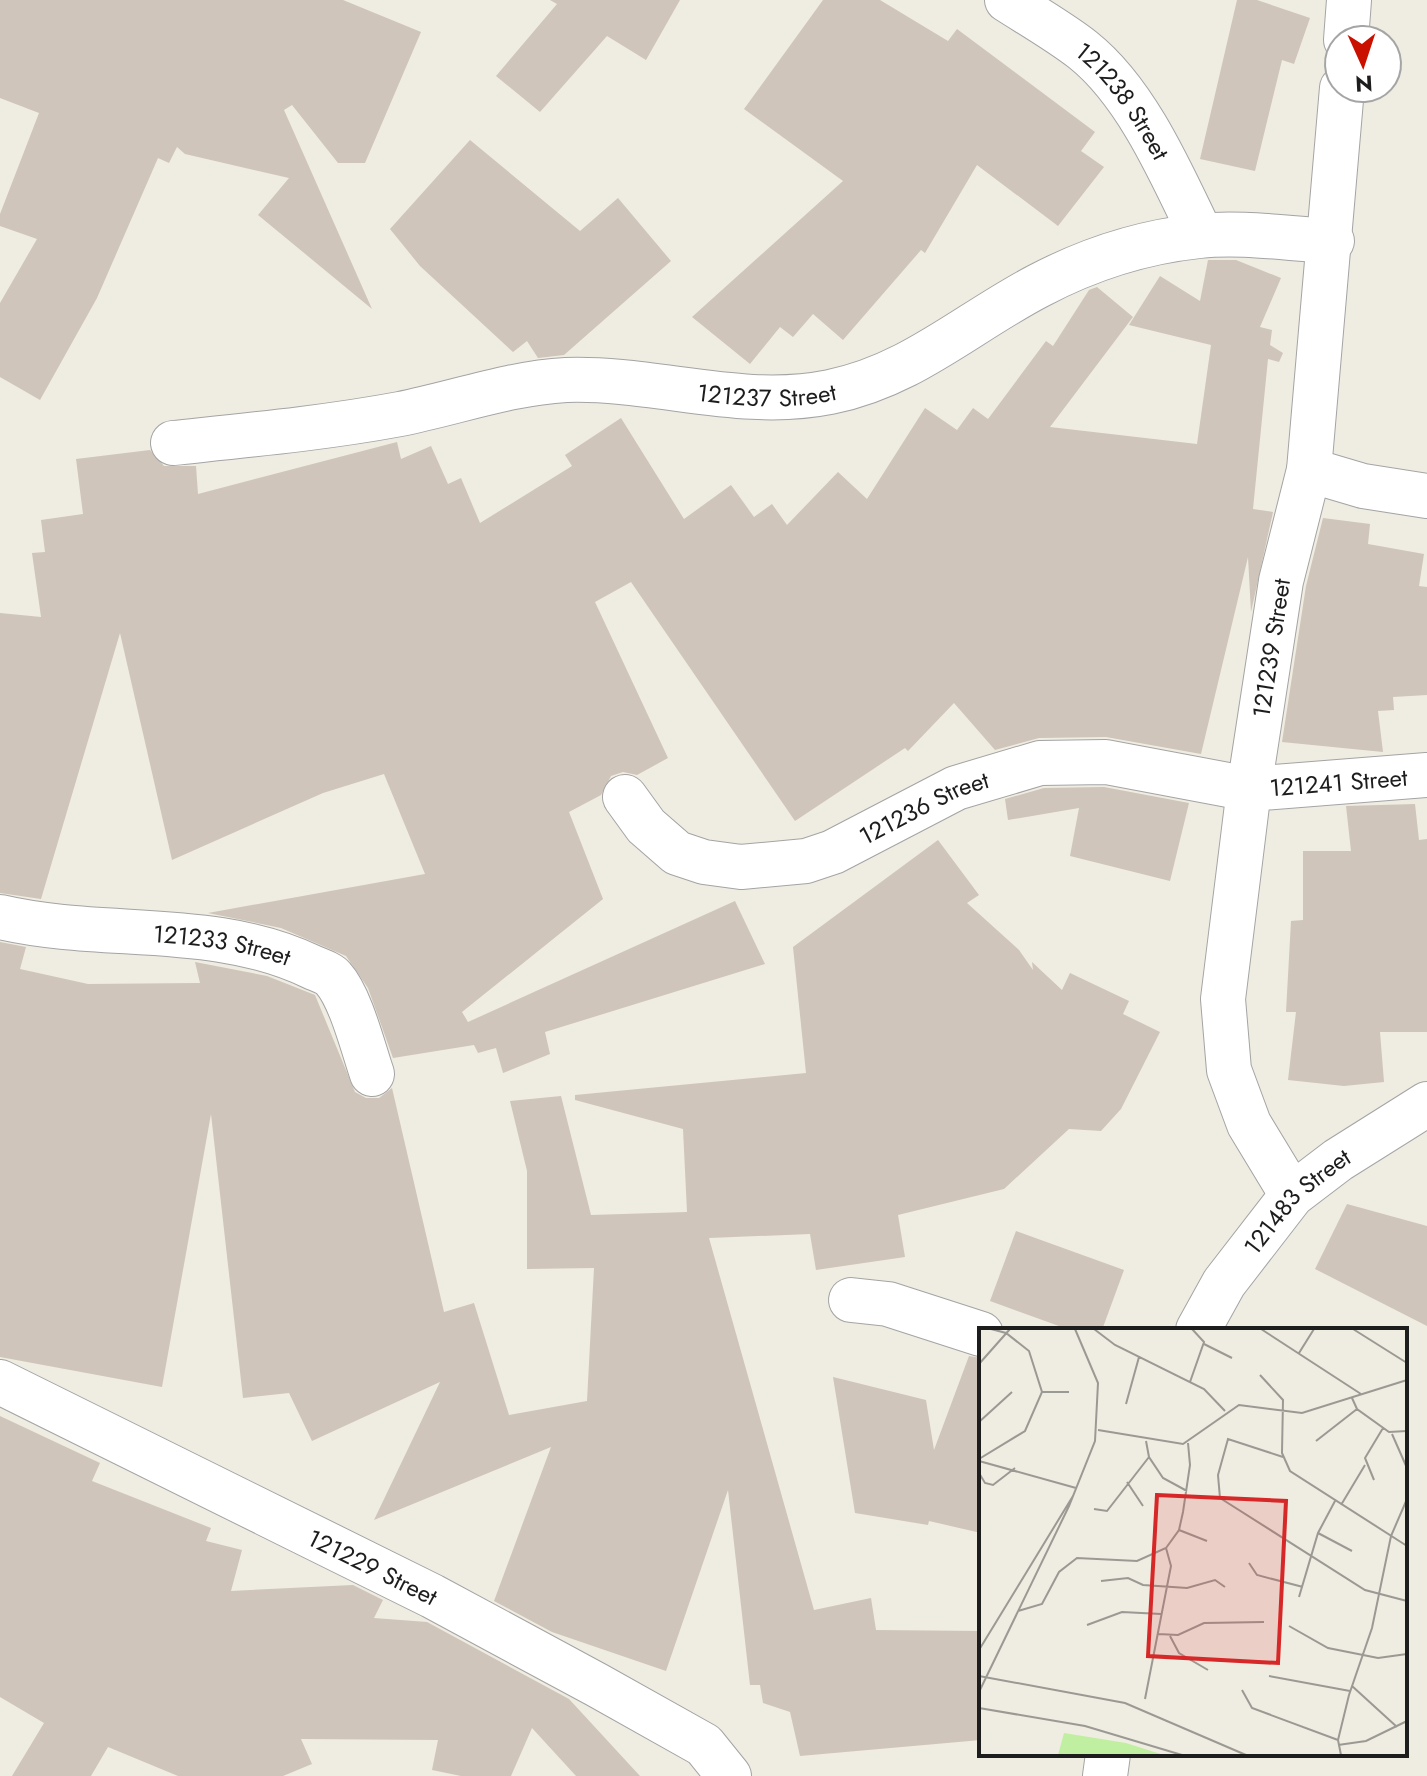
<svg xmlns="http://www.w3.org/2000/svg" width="1427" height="1776" font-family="Jost,sans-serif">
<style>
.building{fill:#cfc5ba}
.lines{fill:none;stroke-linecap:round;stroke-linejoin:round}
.street-casing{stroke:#a4a4a4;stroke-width:46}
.street{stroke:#fff;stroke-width:44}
.labels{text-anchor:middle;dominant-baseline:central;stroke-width:6;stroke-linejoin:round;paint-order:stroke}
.street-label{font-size:24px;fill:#1d1d1d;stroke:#fff}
.inset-road{fill:none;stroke:#9b9993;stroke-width:2}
.view{fill:#d62828;fill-opacity:0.15;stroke:#d62828;stroke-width:4}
.inset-edge{fill:none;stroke:#1d1d1d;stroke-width:4}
</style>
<rect width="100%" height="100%" fill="#efece1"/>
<g class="building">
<polygon points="0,0 343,0 421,32 365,163 338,163 292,105 284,110 372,309 258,215 289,178 185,154 177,147 169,163 158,158 97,298 40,400 0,377 0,303 37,239 0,226 0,214 39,113 0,98"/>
<polygon points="550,0 680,0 646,60 607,36 540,112 496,76 557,4"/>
<polygon points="823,0 880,0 948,41 957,29 1095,132 1081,151 1104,167 1058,226 977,165 925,253 921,250 843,340 813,314 793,337 780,327 750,364 692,317 843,181 744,109"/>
<polygon points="1237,0 1257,0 1310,18 1294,64 1282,60 1255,171 1200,159"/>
<polygon points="470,140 580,231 618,198 671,261 564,355 538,358 527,341 513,352 420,266 390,229"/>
<polygon points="1208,260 1236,260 1281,278 1260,327 1272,330 1270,345 1283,353 1279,362 1268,359 1253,509 1273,512 1251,612 1248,557 1201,754 1106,737 1039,738 995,750 954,703 908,751 905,748 795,821 631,582 595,602 668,758 637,775 623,772 611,776 601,795 569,812 603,899 462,1012 468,1022 735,901 765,964 545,1032 550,1054 503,1073 496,1048 478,1053 474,1045 393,1058 368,988 346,956 281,928 208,913 425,874 384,774 323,793 172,860 120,633 41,899 0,893 0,613 41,617 32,553 45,552 41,520 83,514 76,459 150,450 164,466 196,466 198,494 397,442 401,459 431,446 448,484 461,478 480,523 572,466 565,455 621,418 684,519 731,485 754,517 772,504 787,525 838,472 867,499 925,408 957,430 973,408 988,419 1046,341 1053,346 1089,290 1097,287 1133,317 1050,427 1197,444 1211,345 1129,325 1160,276 1200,301"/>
<polygon points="1323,518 1370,524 1368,544 1424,554 1419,586 1427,587 1427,695 1393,697 1394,710 1378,711 1383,752 1282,742 1306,586"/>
<polygon points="1104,787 1189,803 1170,881 1070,856 1079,808 1008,820 1005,799 1044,788"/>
<polygon points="1415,804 1419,840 1427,839 1427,1032 1380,1032 1384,1082 1344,1086 1288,1080 1296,1012 1286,1012 1291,921 1303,920 1303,851 1351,851 1346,806"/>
<polygon points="938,840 979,895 967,903 1019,950 1033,970 1032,962 1062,990 1070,973 1129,1001 1123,1014 1160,1032 1121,1109 1101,1131 1069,1129 1004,1189 898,1215 905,1257 816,1270 810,1234 709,1238 814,1610 871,1598 876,1630 981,1631 981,1740 800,1756 790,1712 763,1703 760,1685 750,1685 728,1490 666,1671 552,1632 494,1601 551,1447 374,1520 440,1382 312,1441 289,1393 243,1398 211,1114 162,1387 0,1357 0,942 26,947 20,969 88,984 200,983 195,962 267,976 315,995 355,1092 366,1098 379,1098 392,1088 444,1312 474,1303 509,1415 587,1401 594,1268 527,1269 527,1171 510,1101 561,1096 591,1215 687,1212 683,1129 575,1100 575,1095 806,1073 793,947"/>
<polygon points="1347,1204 1427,1226 1427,1326 1315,1269"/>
<polygon points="1016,1231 1124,1270 1102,1330 1070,1330 990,1301"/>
<polygon points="969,1356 981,1358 981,1533 929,1521 928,1525 855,1513 833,1377 926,1400 934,1450"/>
<polygon points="0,1416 100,1463 92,1481 211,1528 206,1541 242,1550 231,1591 353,1585 383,1600 374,1618 427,1622 569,1699 640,1776 576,1776 532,1728 511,1776 461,1776 432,1770 438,1740 301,1739 312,1764 283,1776 178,1776 108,1747 91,1776 12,1776 44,1723 0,1697"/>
</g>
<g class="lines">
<defs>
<g id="street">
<path id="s1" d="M1007,0c25,16 53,32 76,50 54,43 89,125 118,185"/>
<polyline points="1346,40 1349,0"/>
<path id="s2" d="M173,443c76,-8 152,-15 227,-29 55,-11 110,-31 166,-34 89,-3 175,30 264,12 81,-16 137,-69 208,-106 51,-27 104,-44 161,-50 42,-5 90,3 133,5"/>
<polyline points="1309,470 1363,486 1427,496"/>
<path id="s3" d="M625,797l21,29 31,27 27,9 37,5 65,-6 27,-9 123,-64 84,-25 66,-1 143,27 178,-14"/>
<path id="s4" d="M0,917c102,24 215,3 312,50 6,3 17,6 21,11 18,20 30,70 39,96"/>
<path id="s5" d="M1292,1195l-43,-71 -20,-54 -6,-71 26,-210 32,-208 28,-111 33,-382"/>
<polyline points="851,1300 888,1304 981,1334"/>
<path id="s6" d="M1198,1330l26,-47 68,-88 46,-35 89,-56"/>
<path id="s7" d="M0,1382l432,214 165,89 107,60 25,31"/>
<polyline points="1105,1776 1108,1754"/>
</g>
</defs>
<use href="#street" class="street-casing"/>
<use href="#street" class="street"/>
</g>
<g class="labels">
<g class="street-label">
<text stroke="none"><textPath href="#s1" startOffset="156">121238 Street</textPath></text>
<text stroke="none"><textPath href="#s2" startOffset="600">121237 Street</textPath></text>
<text stroke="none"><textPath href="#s5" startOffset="566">121239 Street</textPath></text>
<text stroke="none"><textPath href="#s3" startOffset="764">121241 Street</textPath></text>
<text stroke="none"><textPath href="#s3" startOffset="338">121236 Street</textPath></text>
<text stroke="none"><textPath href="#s4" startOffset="224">121233 Street</textPath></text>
<text stroke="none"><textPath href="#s6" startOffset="164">121483 Street</textPath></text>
<text stroke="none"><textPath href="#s7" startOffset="416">121229 Street</textPath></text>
</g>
</g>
<g transform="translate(979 1328)">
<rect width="428" height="428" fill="#efece1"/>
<path d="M85,405l62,10 38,12h-106z" fill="#c1efa2"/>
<path class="inset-road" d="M115,1l21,16 89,44 21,22M282,1l100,65M374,1l54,34M225,16l28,14M320,25l15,-24M0,36l31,-35M281,47l23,25 -1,53 8,18 117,75M211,54l14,-40 -12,-13M63,64h27M373,70l5,11 32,23 18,-1M147,76l13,-47M0,94l33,-30M119,102l85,14 56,-39 63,8 105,-33M413,106l15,34M167,113l3,16 14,21 24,13M337,113l41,-32M304,129l-55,-18 -10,36 2,23 145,92 42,11M0,131l46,-28 17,-39 -13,-41 -23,-18 -15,-4M0,133l97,27M0,145l6,10 8,2 22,-17M395,152l-9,-22 18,-30M148,154l16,24M362,177l24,-40M115,181l13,2 42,-54M200,202l28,11M339,205l34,18M270,235l8,12 46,12M122,253l27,-3 15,7 44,3 28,-8 10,7M320,269l19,-64 17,-32M39,283l24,-7 17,-32 18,-14 60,3 29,-13 13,-18 4,-18 7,-47 -2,-22M108,297l35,-13 39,2M310,298l39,22 50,10 29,-4M179,306l20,1 26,-12 60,-1M191,308l9,17 29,17M0,322l94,-154M0,348l146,27 121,52M290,348l81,15M373,358l45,41M263,362l10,18 86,32M0,364l90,-186 26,-65 3,-58 -23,-54M166,371l26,-133 -5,-18M0,380l106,18 97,29M359,417l28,-4 41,-20M362,427l-3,-15 11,-45 23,-67 19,-92 16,-37"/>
<path class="view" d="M178,167l129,6 -8,162 -130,-7z"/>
<rect width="428" height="428" class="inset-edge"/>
</g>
<g transform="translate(1363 64) rotate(177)"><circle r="38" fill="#ffffff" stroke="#a5a5a5" stroke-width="2"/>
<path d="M0-6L14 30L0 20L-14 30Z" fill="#ca1100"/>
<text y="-12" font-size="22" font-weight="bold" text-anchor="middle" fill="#1d1d1d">N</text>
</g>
</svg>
